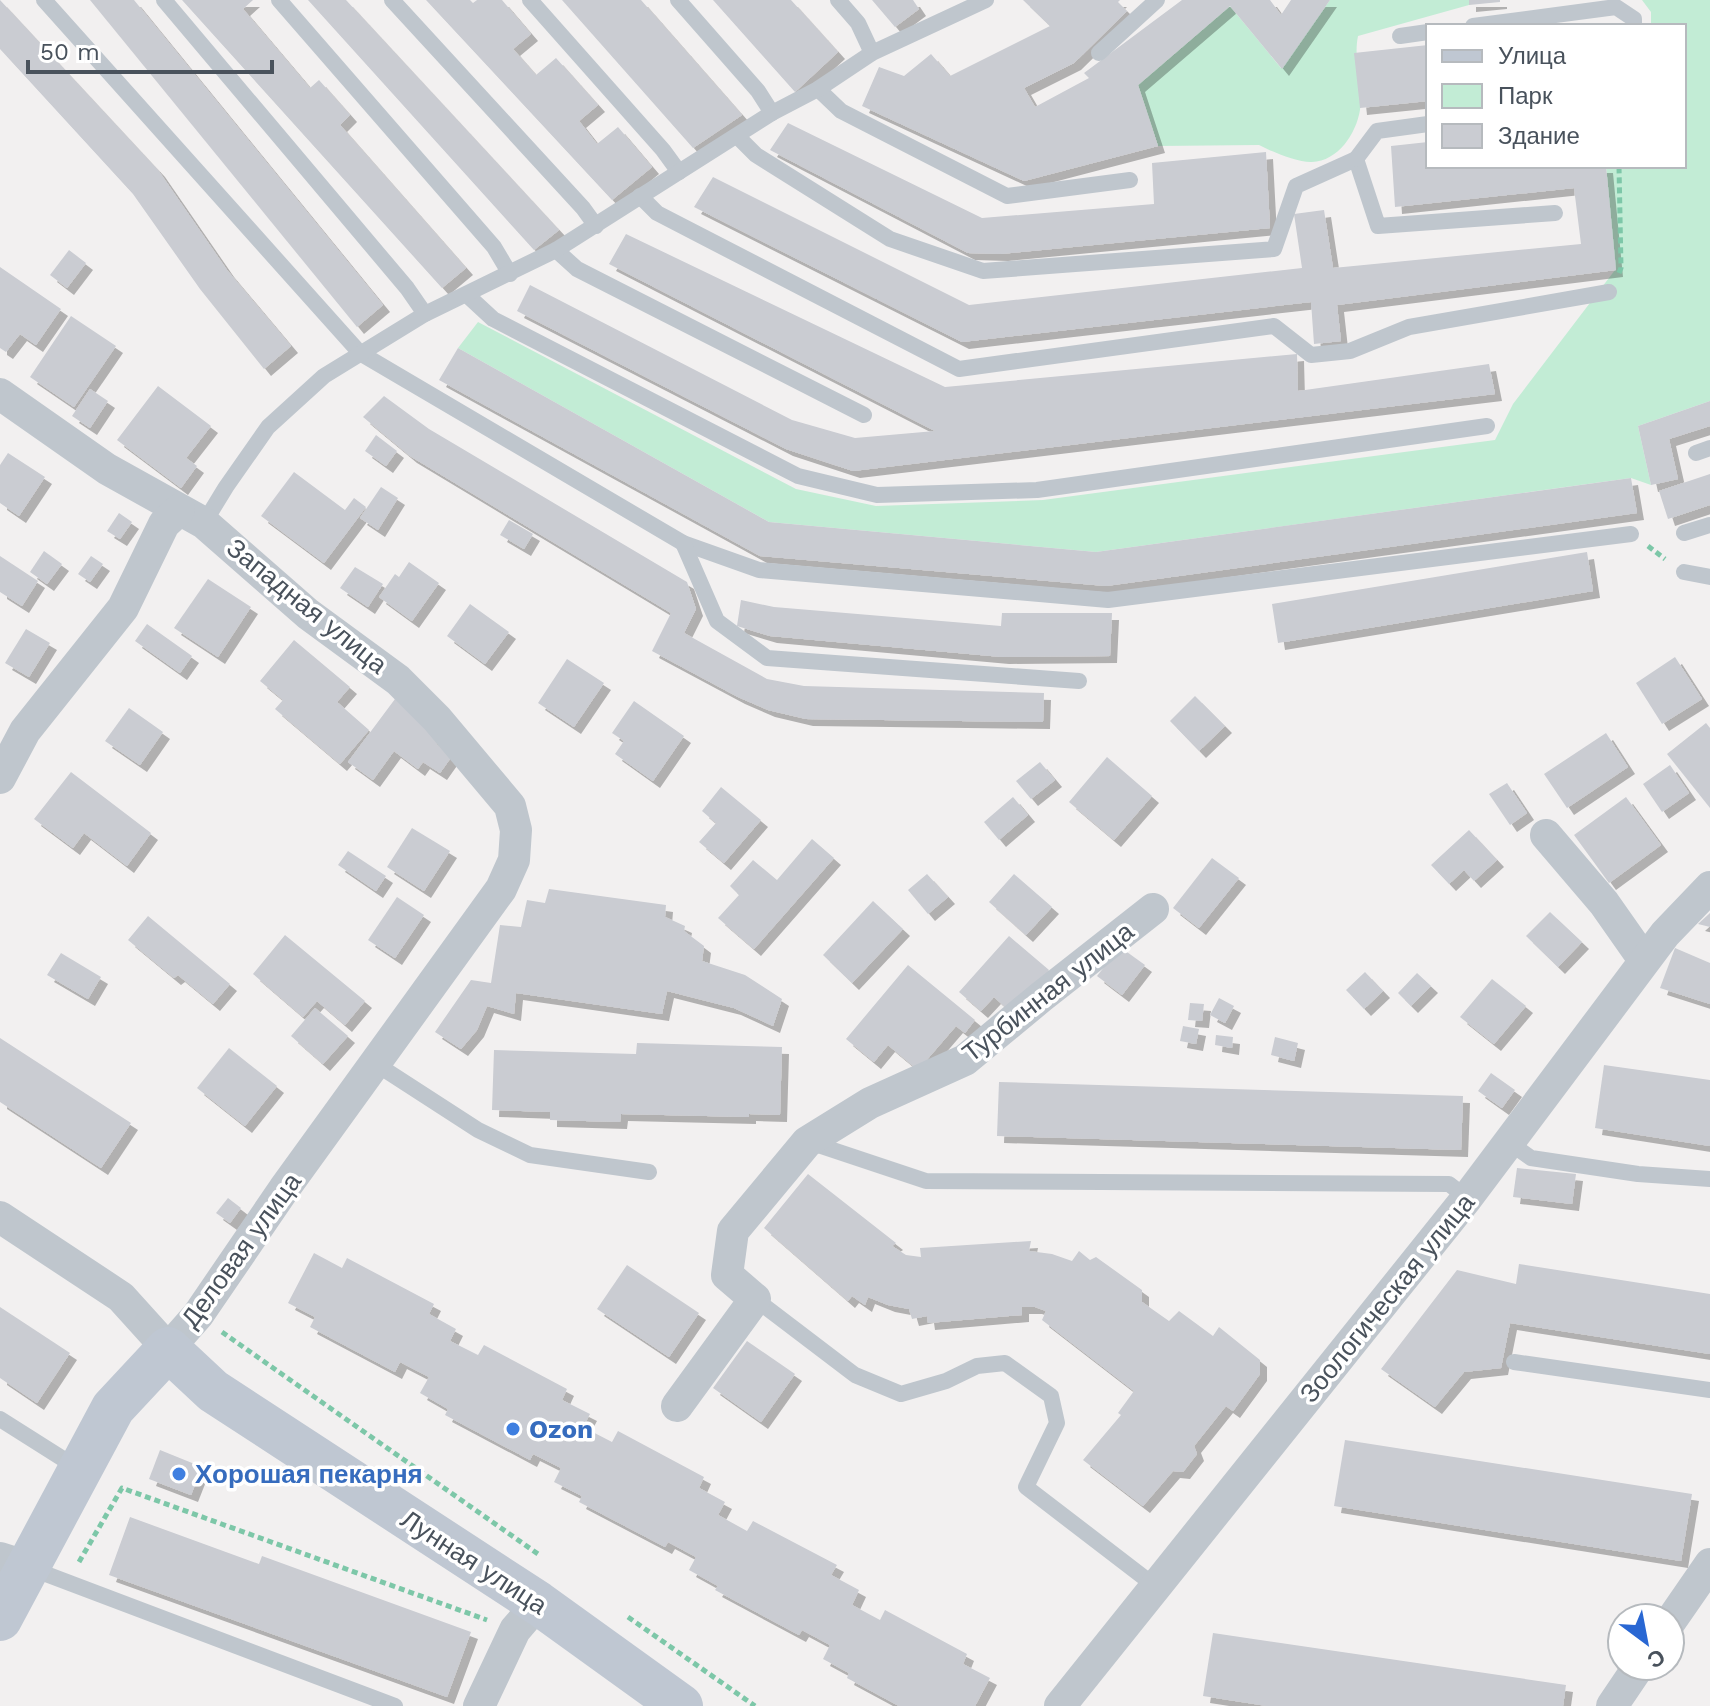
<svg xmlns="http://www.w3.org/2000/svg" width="1710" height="1706" font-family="'Work Sans',sans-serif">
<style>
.green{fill:#c2ecd5}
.building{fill:#caccd2;filter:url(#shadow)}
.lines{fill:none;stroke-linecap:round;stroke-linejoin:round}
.path{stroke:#7dc7a8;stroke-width:5;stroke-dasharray:6 4;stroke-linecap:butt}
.lane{stroke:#bfc6cd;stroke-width:16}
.street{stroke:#bfc6cd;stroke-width:32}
.secondary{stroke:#bfc7d2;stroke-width:44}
.shop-dot{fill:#3f7fe0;stroke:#fff;stroke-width:3}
.labels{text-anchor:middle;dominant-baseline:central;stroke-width:7;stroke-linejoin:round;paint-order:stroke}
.street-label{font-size:26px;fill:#49525c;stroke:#fff}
.shop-label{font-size:26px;font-weight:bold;fill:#366cbe;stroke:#fff;text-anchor:start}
</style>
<defs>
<filter id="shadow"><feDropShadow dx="7" dy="7" stdDeviation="0" flood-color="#0004"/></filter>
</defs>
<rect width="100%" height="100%" fill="#f2f0f0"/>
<g class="green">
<path d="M1330,0h139v5l-111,31c-5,25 5,50 2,74 -4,24 -22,51 -48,52 -13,1 -42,-11 -53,-17l-101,1 -20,-61 92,-79 51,62z"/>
<polygon points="1642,0 1710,0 1710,401 1638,426 1651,485 1631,478 1096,552 769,522 458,348 478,322 796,489 876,506 1043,500 1495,440 1513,404 1615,270 1606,166 1684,166 1684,26 1651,26 1651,12"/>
</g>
<g class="building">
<polygon points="0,0 158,170 227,270 291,346 264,369 200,289 133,194 0,49"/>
<polygon points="90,0 134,0 383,305 357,327"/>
<polygon points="182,0 253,0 243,9 310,88 319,80 350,115 340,125 466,268 442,288"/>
<polygon points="308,0 346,0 559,230 534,250"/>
<polygon points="426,0 470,0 473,3 477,0 502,0 531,34 513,49 536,75 556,58 598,105 579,121 597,144 618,127 652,167 612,200"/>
<polygon points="562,0 641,0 742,115 693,148"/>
<polygon points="713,0 791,0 838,52 795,92"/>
<polygon points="872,0 913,0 919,9 895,27"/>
<polygon points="1023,0 1120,0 1118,2 1127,11 1074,63 1024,88 1035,107 1089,78 1084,73 1182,0 1270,0 1281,15 1291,0 1330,0 1282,69 1230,6 1138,85 1158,146 1024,181 862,106 879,67 904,76 931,54 950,76 1050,26"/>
<polygon points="1469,0 1500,0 1500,2 1469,5"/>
<polygon points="1428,45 1428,101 1360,108 1354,53"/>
<polygon points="788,123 982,218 1154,204 1152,163 1266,152 1270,228 1001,254 968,253 770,150"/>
<polygon points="1428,142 1428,166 1606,166 1616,270 1337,305 1341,341 1314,344 1311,302 962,342 694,207 713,177 969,305 1302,268 1294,214 1324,210 1333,268 1581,244 1574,188 1395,207 1391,146"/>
<polygon points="626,234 945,387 1297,354 1298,391 1489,364 1495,394 853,471 786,449 517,311 530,285 792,420 855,438 935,431 609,264"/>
<polygon points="69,250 86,263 67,288 50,275"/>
<polygon points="0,267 61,309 36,345 20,334 6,352 0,348"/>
<polygon points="71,316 116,346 74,407 30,377"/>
<polygon points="458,348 769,522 1096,552 1631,478 1637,513 1106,586 760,556 439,380"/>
<polygon points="158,386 211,426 186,458 197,466 181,488 117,440"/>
<polygon points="90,389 108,401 90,428 72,416"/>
<polygon points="384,396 429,429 687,582 696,609 684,633 767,679 804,686 1044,693 1043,722 806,719 768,710 738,697 652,651 671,613 410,456 363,417"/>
<polygon points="1710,401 1710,426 1669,439 1678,479 1651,485 1638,426"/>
<polygon points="376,435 397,451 386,466 365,451"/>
<polygon points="8,453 45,477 19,516 0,503 0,465"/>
<polygon points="294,472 345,510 354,498 366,507 324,563 261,516"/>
<polygon points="1710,474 1710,505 1668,519 1659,491"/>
<polygon points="381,487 398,498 378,530 360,518"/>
<polygon points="119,513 132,522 120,539 107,531"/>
<polygon points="509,520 533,534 524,549 500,535"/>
<polygon points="44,551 62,564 47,584 30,572"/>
<polygon points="1587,552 1593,591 1278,643 1272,604"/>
<polygon points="0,556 38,581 22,606 0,592"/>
<polygon points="91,556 103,564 90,582 78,574"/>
<polygon points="409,562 439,583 412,621 379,597 395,574 399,577"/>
<polygon points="355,567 383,584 368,607 340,588"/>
<polygon points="208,579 251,607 218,657 174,628"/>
<polygon points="741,600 774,607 1001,626 1002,613 1112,613 1110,656 1002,657 770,636 737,626"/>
<polygon points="470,604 509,632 485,664 447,636"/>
<polygon points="147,624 192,656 180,673 135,641"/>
<polygon points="26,629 50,643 29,677 5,663"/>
<polygon points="294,640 350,687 337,702 369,730 340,764 275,709 283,700 260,681"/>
<polygon points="1675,657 1702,699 1662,724 1636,683"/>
<polygon points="567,659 604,683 574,727 538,703"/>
<polygon points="1195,696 1225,726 1199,751 1170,721"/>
<polygon points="395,699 439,739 436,744 452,756 440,773 423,762 418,769 394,751 373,780 348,762"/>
<polygon points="634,701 684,736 653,781 615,754 624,741 612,733"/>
<polygon points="129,708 163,732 140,765 105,741"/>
<polygon points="1706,723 1710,728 1710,808 1667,754"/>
<polygon points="1606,733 1628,767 1567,808 1544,774"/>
<polygon points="1107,757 1152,796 1114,840 1069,802"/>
<polygon points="1040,762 1055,780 1031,799 1016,781"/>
<polygon points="1670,765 1689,793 1662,812 1643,784"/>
<polygon points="71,772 151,833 127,866 84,833 73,848 34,819"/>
<polygon points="1507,783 1527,813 1510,825 1489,794"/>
<polygon points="721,787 761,820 724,863 699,842 716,823 702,811"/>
<polygon points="1013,797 1028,815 999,840 984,822"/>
<polygon points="1626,797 1661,845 1609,883 1574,835"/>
<polygon points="412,828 450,851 424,891 387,867"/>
<polygon points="1469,830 1497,860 1474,881 1464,870 1449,884 1431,865"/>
<polygon points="812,839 834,858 754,949 718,918 739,895 730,886 753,860 777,880"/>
<polygon points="348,851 386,876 376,891 338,865"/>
<polygon points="1212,858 1239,878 1199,928 1173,908"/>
<polygon points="927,874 948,897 928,914 908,890"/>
<polygon points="1014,874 1052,907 1026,935 989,902"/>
<polygon points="549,889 666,905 665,917 685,926 684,931 704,946 702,961 745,975 782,999 773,1026 734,1008 667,991 662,1014 516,993 514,1014 487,1006 477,1030 461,1049 435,1032 471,980 491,983 500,925 521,927 527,900 545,903"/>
<polygon points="397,897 424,915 395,958 368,940"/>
<polygon points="873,901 903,929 852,983 823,955"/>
<polygon points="1550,912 1582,942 1558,967 1526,936"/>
<polygon points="1710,913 1710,927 1698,924"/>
<polygon points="148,916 230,984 213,1004 178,975 174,978 128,940"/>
<polygon points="285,935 365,1001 345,1025 317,1001 303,1017 253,974"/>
<polygon points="1009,936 1049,970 1012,1013 994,997 981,1011 959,992"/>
<polygon points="1120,947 1145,965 1122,995 1097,976"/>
<polygon points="1675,948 1710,963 1710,1004 1660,988"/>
<polygon points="61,953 101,977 88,999 47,975"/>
<polygon points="908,965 975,1020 965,1033 956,1026 918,1070 888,1045 874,1062 846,1039"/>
<polygon points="1365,972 1383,991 1364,1009 1346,990"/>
<polygon points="1417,973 1431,986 1411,1006 1398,993"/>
<polygon points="1492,979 1526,1006 1494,1044 1460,1017"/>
<polygon points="1219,998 1234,1006 1225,1023 1210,1015"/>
<polygon points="1190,1003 1204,1004 1202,1021 1188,1020"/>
<polygon points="315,1008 348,1036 323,1064 291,1036"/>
<polygon points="1183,1026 1199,1029 1196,1044 1180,1041"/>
<polygon points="1216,1035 1233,1037 1232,1048 1215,1045"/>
<polygon points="1275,1037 1298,1043 1294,1061 1271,1055"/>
<polygon points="0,1038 131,1123 101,1168 0,1102"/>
<polygon points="637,1043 782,1047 780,1115 749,1114 749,1117 621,1114 620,1122 550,1120 550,1112 492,1110 494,1050 636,1054"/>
<polygon points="229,1048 277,1086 245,1126 197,1088"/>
<polygon points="1604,1065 1710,1080 1710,1146 1595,1128"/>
<polygon points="1491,1073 1515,1090 1502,1108 1478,1091"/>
<polygon points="999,1082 1463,1096 1461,1150 997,1136"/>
<polygon points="1517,1168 1576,1174 1572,1204 1513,1197"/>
<polygon points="808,1174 896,1243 892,1246 906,1255 921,1257 920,1248 1031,1241 1029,1251 1052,1254 1072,1261 1079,1251 1090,1260 1096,1257 1142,1290 1142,1302 1169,1321 1179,1311 1213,1336 1219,1327 1260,1360 1260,1374 1233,1411 1226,1406 1194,1446 1197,1454 1183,1472 1173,1471 1143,1506 1083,1460 1121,1415 1118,1413 1134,1391 1042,1320 1046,1311 1035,1307 1022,1307 1022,1315 928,1323 927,1316 912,1319 909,1309 888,1305 868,1297 865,1305 852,1296 848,1301 764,1228"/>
<polygon points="228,1198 241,1208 230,1223 216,1213"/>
<polygon points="314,1253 342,1268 347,1258 434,1304 429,1314 456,1329 450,1341 478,1355 484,1345 567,1389 562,1400 590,1414 583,1427 612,1442 618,1431 704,1477 699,1488 725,1502 718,1515 747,1531 753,1521 837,1565 831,1575 859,1590 852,1605 880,1620 885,1610 967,1654 963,1664 990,1678 975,1706 899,1706 847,1678 849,1673 823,1659 830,1645 802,1630 799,1635 715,1590 718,1586 689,1570 696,1557 668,1542 665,1547 579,1502 582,1496 554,1482 561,1468 533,1454 530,1460 445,1415 448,1409 420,1393 429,1377 400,1362 395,1372 310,1327 315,1317 288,1303"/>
<polygon points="1519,1264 1710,1294 1710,1354 1510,1323 1501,1368 1464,1372 1435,1407 1381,1369 1457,1270 1516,1284"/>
<polygon points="627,1265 699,1313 669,1357 597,1309"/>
<polygon points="0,1307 70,1353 37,1403 0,1378"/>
<polygon points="747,1341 795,1374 761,1422 713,1388"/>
<polygon points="1345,1440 1692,1494 1681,1561 1334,1506"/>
<polygon points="160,1450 202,1467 191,1495 149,1479"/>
<polygon points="130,1517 259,1564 262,1556 471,1632 447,1697 109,1575"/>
<polygon points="1213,1633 1566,1685 1563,1706 1267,1706 1203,1696"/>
</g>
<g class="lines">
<g class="path">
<polyline points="1619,273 1621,268 1619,166"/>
<polyline points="1648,546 1665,559"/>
<polyline points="222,1332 538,1554"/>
<polyline points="79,1562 122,1488 487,1620"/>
<polyline points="628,1617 755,1706"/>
</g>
<g class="lane">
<polyline points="44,0 360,353 683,543 759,570 1108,600 1631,534"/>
<polyline points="164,0 407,288 425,314"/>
<polyline points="279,0 494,247 510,274"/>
<polyline points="392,0 583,208 596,226"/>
<polyline points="530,0 663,150 679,172"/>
<polyline points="678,0 758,91 772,113"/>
<polyline points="838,0 858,23 872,53"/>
<polyline points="1473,26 1616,7 1634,19 1634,26"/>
<polyline points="1400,36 1428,32"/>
<polyline points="1099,53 1157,0"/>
<polyline points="818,89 841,111 1007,196 1130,180"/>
<polyline points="738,137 756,155 890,239 983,271 1274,249 1296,186 1356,159 1378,226 1555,213"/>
<polyline points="1356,159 1377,131 1428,124"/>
<polyline points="640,196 657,213 959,369 1274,326 1311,355 1350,351 1409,327 1609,292"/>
<polyline points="556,250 577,269 864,415"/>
<polyline points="467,295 493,319 798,476 877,495 1037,490 1487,426"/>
<polyline points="1696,453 1710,448"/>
<polyline points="204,523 226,487 268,427 324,376 425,314 556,250 772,113 818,89 872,53 986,0"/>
<polyline points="1684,533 1710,525"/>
<polyline points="683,543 717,621 767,658 1079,681"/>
<polyline points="1684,572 1710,577"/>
<polyline points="376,1064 478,1130 530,1155 649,1172"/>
<polyline points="809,1142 926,1181 1449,1184 1467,1198"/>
<polyline points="1510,1143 1531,1158 1638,1174 1710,1179"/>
<polyline points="755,1299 855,1375 901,1394 946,1381 977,1366 1005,1363 1051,1396 1057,1423 1026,1487 1155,1586"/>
<polyline points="1514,1362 1710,1390"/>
<polyline points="0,1419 79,1469"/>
<polyline points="30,1568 395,1706"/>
</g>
<g class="street">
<polyline points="0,394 107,469 204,523 308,614 398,680 437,719 510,806 516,830 514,860 501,889 284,1189 198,1315 168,1349 121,1297 0,1217"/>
<polyline points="0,778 25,731 123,608 164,524 179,510"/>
<polyline points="1546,835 1604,903 1644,960"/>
<polyline points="677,1406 755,1299 727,1275 733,1231 807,1142 870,1103 965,1060 1041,997 1153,909"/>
<polyline points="0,1558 28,1567"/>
<polyline points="1670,1622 1710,1564"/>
<polyline points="479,1706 515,1630 538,1603"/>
<polyline points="1060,1706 1467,1198 1665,934 1710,887"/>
<polyline points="1612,1706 1639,1666"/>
</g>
<polyline class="secondary" points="0,1619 113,1408 168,1349 213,1391 538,1603 681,1706"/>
</g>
<g class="shop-dot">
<circle cx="513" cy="1429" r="8"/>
<circle cx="179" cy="1474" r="8"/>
</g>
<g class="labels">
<g class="street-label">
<text transform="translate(307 606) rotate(39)">Западная улица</text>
<text transform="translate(1048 992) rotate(-38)">Турбинная улица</text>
<text transform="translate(241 1250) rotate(-54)">Деловая улица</text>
<text transform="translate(1387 1298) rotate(-51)">Зоологическая улица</text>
<text transform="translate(474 1562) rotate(33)">Лунная улица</text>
</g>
<g class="shop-label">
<text x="529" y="1429">Ozon</text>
<text x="195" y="1474">Хорошая пекарня</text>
</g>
</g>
<rect x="1426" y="24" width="260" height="144" fill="#ffffff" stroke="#b6babe" stroke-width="2"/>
<rect x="1442" y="50" width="40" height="12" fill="#bfc7d2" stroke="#b6babe" stroke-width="2"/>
<text x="1498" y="64" font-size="24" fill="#49525c">Улица</text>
<rect x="1442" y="84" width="40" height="24" fill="#c2ecd5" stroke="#b6babe" stroke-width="2"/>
<text x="1498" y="104" font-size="24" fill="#49525c">Парк</text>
<rect x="1442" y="124" width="40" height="24" fill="#caccd2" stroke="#b6babe" stroke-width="2"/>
<text x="1498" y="144" font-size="24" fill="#49525c">Здание</text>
<g transform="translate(1646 1642) rotate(148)"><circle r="38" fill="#ffffff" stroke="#b6babe" stroke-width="2"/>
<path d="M0-6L14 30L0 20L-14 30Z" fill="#2967d3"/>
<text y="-12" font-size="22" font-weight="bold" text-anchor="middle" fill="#49525c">С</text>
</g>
<path d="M28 60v12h244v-12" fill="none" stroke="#49525c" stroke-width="4"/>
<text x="40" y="60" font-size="24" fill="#49525c" stroke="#ffffff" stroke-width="6" paint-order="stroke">50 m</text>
</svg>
